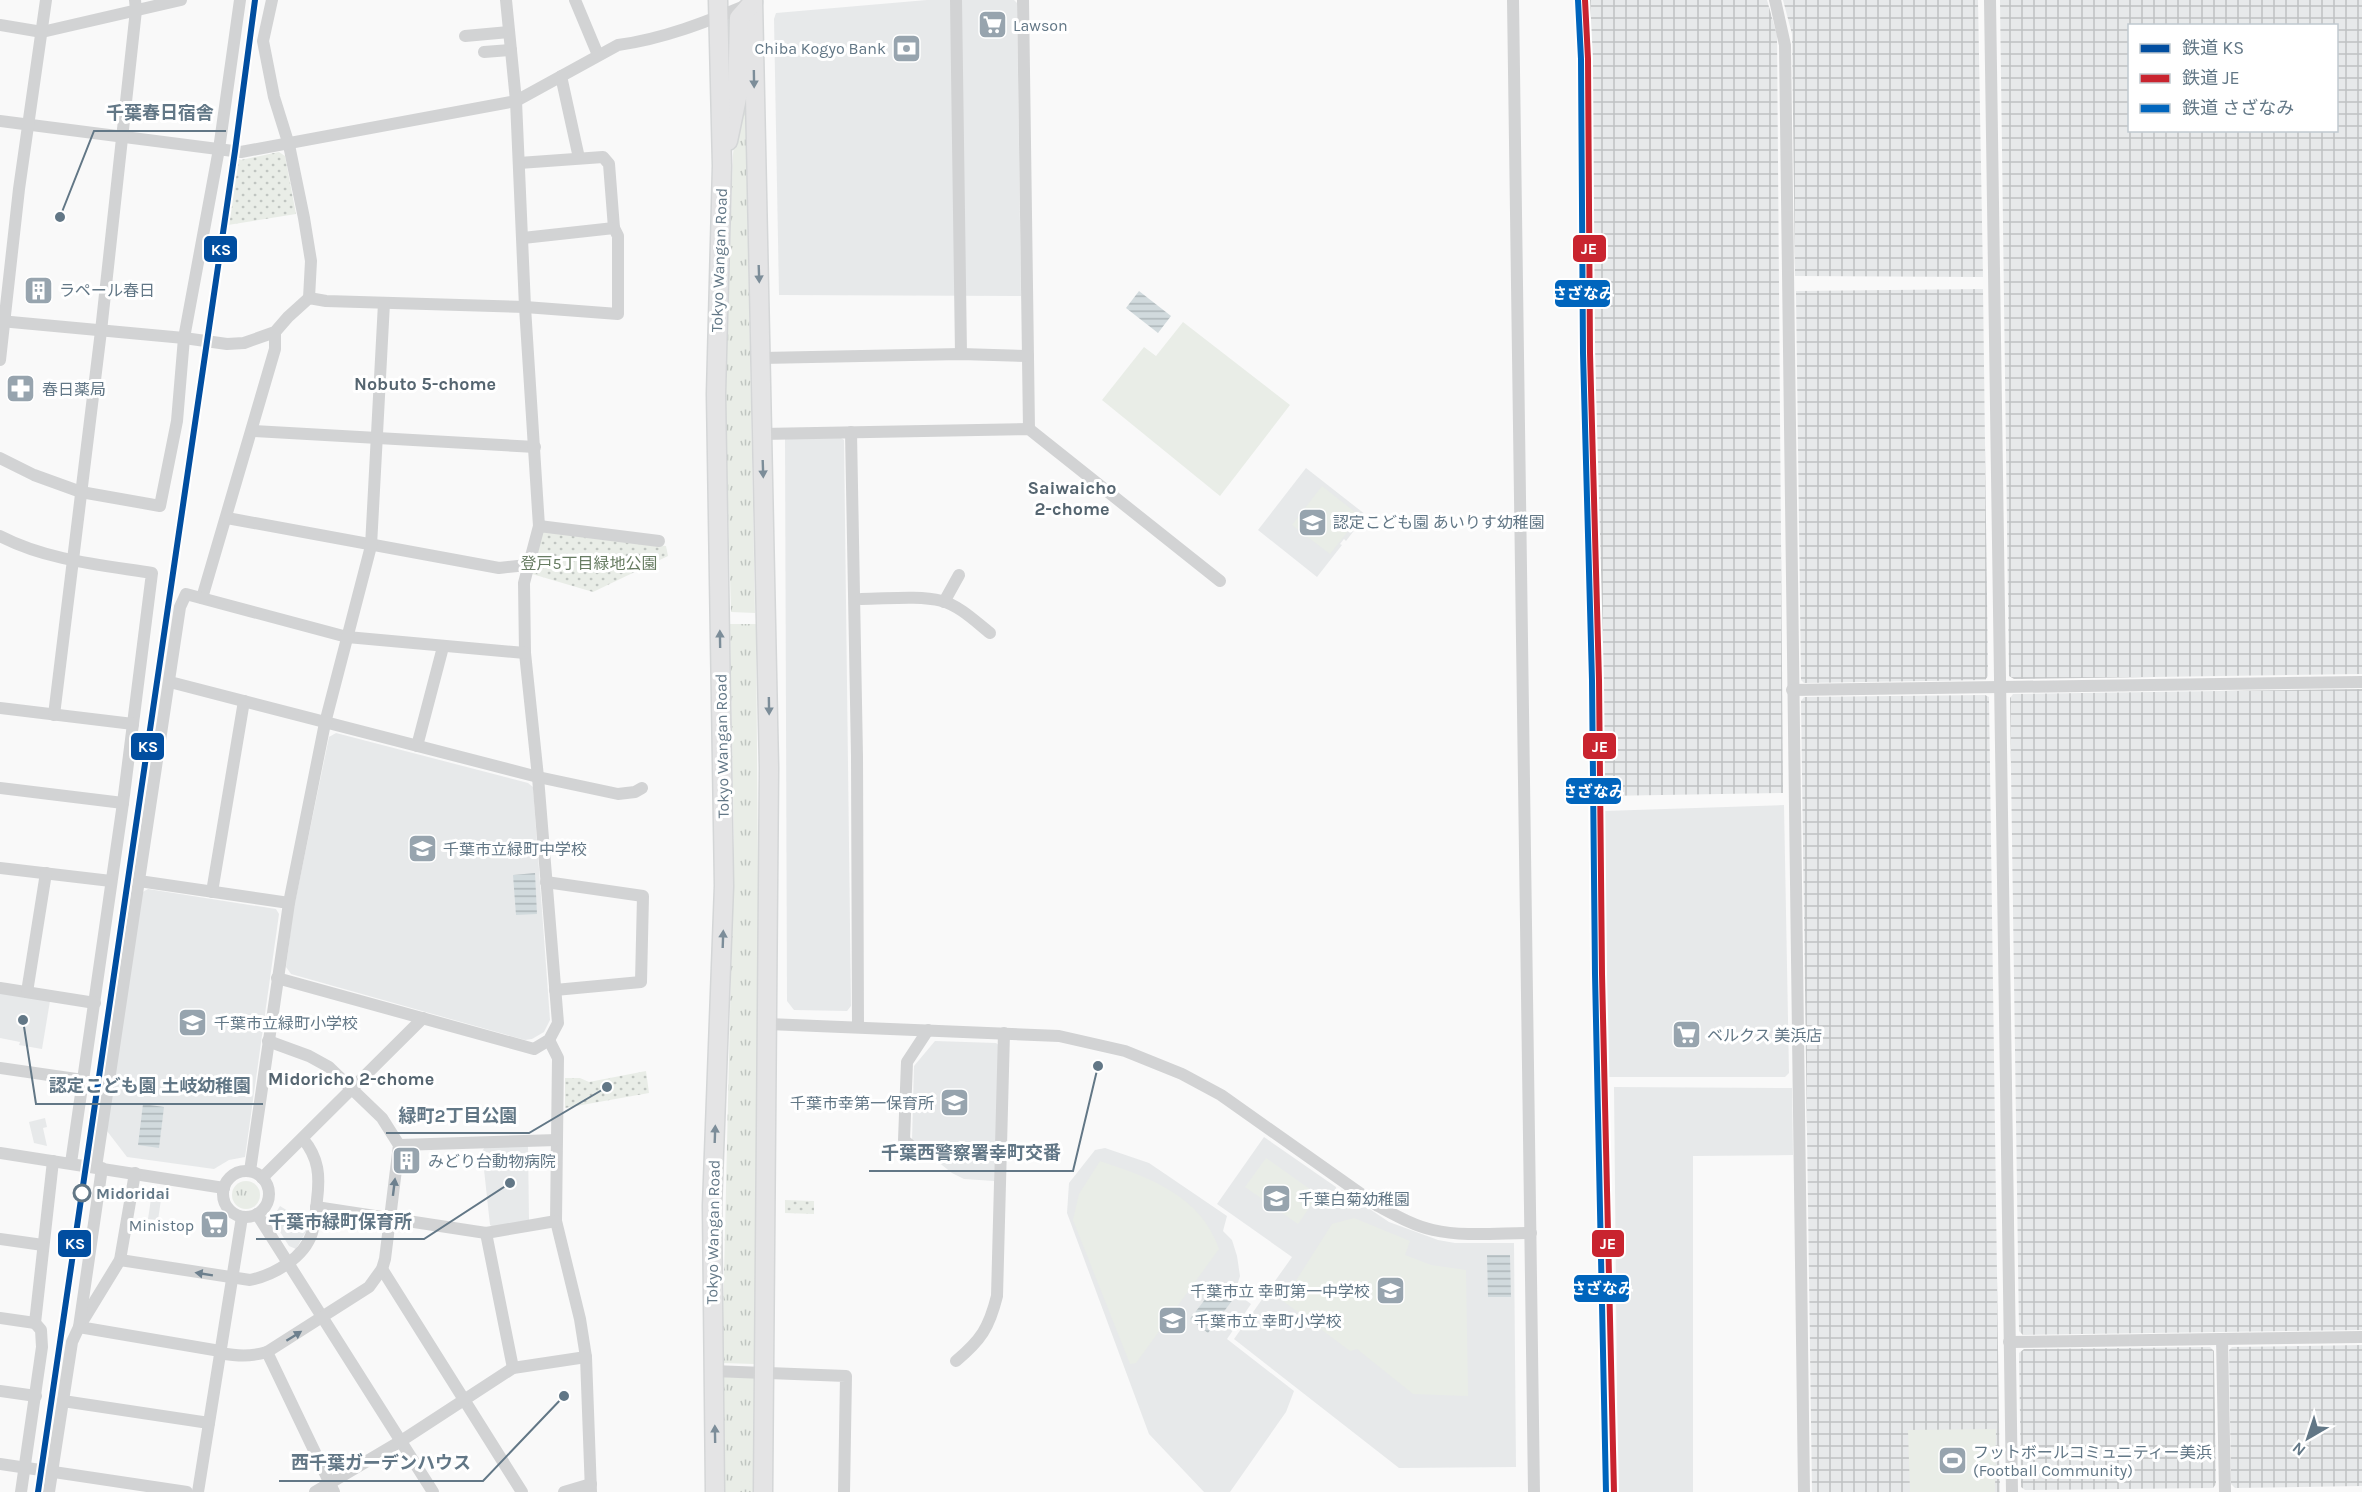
<svg xmlns="http://www.w3.org/2000/svg" width="2362" height="1492" font-family="Karla,'Noto Sans JP',sans-serif">
<style>
.built{fill:#e7e9ea}
.industrial{fill:url(#industrial-grid);fill-rule:evenodd}
.grass{fill:url(#grass-tufts)}
.park{fill:url(#park-dots)}
.pitch{fill:#e9ede7}
.water{fill:url(#water-rules)}
.lines{fill:none;stroke-linecap:round;stroke-linejoin:round}
.highway-casing{stroke:#d4d6d7;stroke-width:21}
.minor{stroke:#d2d3d4;stroke-width:12}
.highway{stroke:#e4e4e5;stroke-width:18}
.rail-1-casing{stroke:#fff;stroke-width:10}
.rail-2-casing{stroke:#fff;stroke-width:10}
.rail-3-casing{stroke:#fff;stroke-width:10}
.rail-1{stroke:#014ea0;stroke-width:6}
.rail-2{stroke:#c9242f;stroke-width:6}
.rail-3{stroke:#0065bd;stroke-width:6}
.oneway{fill:#7c8d99}
.oneway2{fill:#6d808e}
.stop-dot{fill:#fff;stroke:#627786;stroke-width:3}
.labels{text-anchor:middle;dominant-baseline:central;stroke-width:6;stroke-linejoin:round;paint-order:stroke}
.poi-label{font-size:16px;fill:#627786;stroke:#fff;text-anchor:start}
.street-label{font-size:16px;fill:#627786;stroke:#fff}
.park-label{font-size:16px;fill:#677c62;stroke:#fff}
.stop-label{font-size:16px;font-weight:bold;fill:#627786;stroke:#fff;text-anchor:start}
.neighbourhood-label{font-size:18px;font-weight:bold;fill:#556570;stroke:#fff}
.leader{fill:none;stroke:#627786;stroke-width:2}
.callout-dot{fill:#627786;stroke:#fff;stroke-width:2}
.callout-label{font-size:18px;text-anchor:middle;font-weight:bold;fill:#627786;stroke:#fff;stroke-width:6;stroke-linejoin:round;paint-order:stroke}
.line-badge{stroke:#fff;stroke-width:2}
.badge-label{font-size:16px;text-anchor:middle;font-weight:bold;fill:#fff}
</style>
<defs>
<pattern id="industrial-grid" width="8" height="8" patternUnits="userSpaceOnUse" patternTransform="scale(1.5)"><rect width="8" height="8" fill="#e7e9ea"/><path d="M0 4h8M4 0v8" fill="none" stroke="#bfc2c3"/></pattern>
<pattern id="grass-tufts" width="24" height="20" patternUnits="userSpaceOnUse" patternTransform="scale(1.5)"><rect width="24" height="20" fill="#e9ede7"/><path d="M3 7l-1-3M5 7V3M7 7l1-3M15 17l-1-3M17 17v-4M19 17l1-3" fill="none" stroke="#c0c5c1"/></pattern>
<pattern id="park-dots" width="8" height="8" patternUnits="userSpaceOnUse" patternTransform="scale(1.5)"><rect width="8" height="8" fill="#e9ede7"/><path d="M2 2h.1M6 6h.1" fill="none" stroke="#c0c5c1" stroke-width="1.8" stroke-linecap="round"/></pattern>
<pattern id="water-rules" width="6" height="5" patternUnits="userSpaceOnUse" patternTransform="scale(1.5)"><rect width="6" height="5" fill="#d1dadd"/><path d="M0 2.5h6" fill="none" stroke="#adb6b9"/></pattern>
</defs>
<rect width="100%" height="100%" fill="#f9f9f9"/>
<g class="built">
<polygon points="927,0 1014,0 1017,3 1021,296 779,295 774,19 776,13"/>
<polygon points="841,438 844,440 851,1006 847,1011 794,1010 787,1001 785,439"/>
<polygon points="1306,468 1366,515 1346,541 1344,539 1340,544 1342,545 1317,577 1258,530"/>
<polygon points="336,733 528,783 533,787 550,1020 544,1032 532,1039 525,1040 291,974 286,967 293,912 329,737"/>
<polygon points="1784,805 1789,1073 1785,1077 1608,1077 1604,811"/>
<polygon points="148,889 276,909 279,914 245,1157 229,1160 214,1169 127,1157 107,1131 141,893"/>
<polygon points="0,993 50,1001 42,1049 19,1045 20,1042 0,1038"/>
<polygon points="935,1041 996,1043 1000,1046 994,1181 964,1179 952,1173 912,1141 914,1066"/>
<polygon points="1614,1087 1792,1088 1793,1155 1693,1156 1693,1492 1618,1492"/>
<polygon points="45,1118 47,1127 43,1128 47,1146 34,1143 29,1122"/>
<polygon points="1264,1137 1336,1187 1337,1193 1340,1189 1389,1222 1438,1240 1455,1243 1514,1243 1516,1467 1399,1468 1234,1339 1292,1257 1217,1204"/>
<polygon points="528,1145 529,1220 493,1227 490,1225 482,1151 486,1146"/>
<polygon points="1105,1148 1149,1163 1227,1216 1223,1231 1232,1240 1237,1256 1240,1276 1235,1292 1251,1304 1227,1339 1294,1391 1286,1412 1230,1492 1204,1492 1149,1434 1067,1213 1069,1183 1095,1150"/>
<polygon points="152,1192 162,1193 158,1220 148,1219"/>
<polygon points="280,1206 288,1211 290,1213 288,1218 308,1228 296,1249 289,1246 272,1219"/>
</g>
<g class="industrial">
<polygon points="1589,0 1767,0 1777,35 1783,793 1603,796"/>
<polygon points="1783,0 1978,0 1983,277 1795,276 1792,34"/>
<path d="M2000,0h362v674l-348,5 -5,-3zM2130,26h206v104h-206z"/>
<polygon points="1983,289 1988,676 1985,680 1804,683 1801,680 1796,291"/>
<polygon points="2362,689 2362,1330 2023,1335 2019,1331 2010,698 2013,694"/>
<polygon points="1985,695 1989,697 2000,1492 1812,1492 1801,701 1804,697"/>
<polygon points="2362,1345 2362,1486 2235,1488 2231,1484 2229,1350 2232,1347"/>
<polygon points="2210,1347 2214,1351 2216,1484 2213,1488 2025,1490 2021,1487 2019,1353 2024,1349"/>
</g>
<g class="grass">
<polygon points="744,32 755,613 731,612 725,400 733,154 740,100"/>
<polygon points="730,624 756,624 759,1003 754,1364 722,1363 734,838"/>
<circle cx="246" cy="1195" r="14"/>
<polygon points="723,1377 754,1378 753,1492 723,1492"/>
</g>
<g class="park">
<polygon points="279,152 285,156 296,214 228,225 237,158 241,160"/>
<polygon points="546,530 666,546 668,556 593,592 532,574 542,533"/>
<polygon points="646,1071 649,1093 565,1108 565,1078 580,1078 589,1082"/>
<polygon points="785,1200 814,1201 814,1214 785,1213"/>
</g>
<g class="pitch">
<polygon points="1183,322 1290,405 1220,496 1102,400 1144,347 1156,356"/>
<polygon points="1322,486 1360,516 1330,554 1292,525"/>
<polygon points="1266,1158 1318,1195 1298,1224 1245,1187"/>
<path d="M1100,1161c50,17 100,34 119,88l-83,114 -6,1 -57,-144 6,-26z"/>
<polygon points="1354,1218 1410,1241 1405,1255 1431,1265 1466,1270 1468,1396 1413,1394 1357,1349 1350,1351 1283,1301 1332,1224"/>
<polygon points="1996,1429 1995,1492 1910,1492 1908,1430"/>
</g>
<g class="water">
<polygon points="1139,291 1171,316 1158,333 1126,308"/>
<polygon points="535,873 537,914 516,915 513,875"/>
<polygon points="143,1104 164,1107 159,1148 138,1145"/>
<polygon points="1487,1255 1510,1255 1511,1297 1488,1297"/>
<polygon points="1216,1285 1234,1298 1208,1333 1190,1319"/>
</g>
<g class="lines">
<defs>
<g id="highway">
<polyline points="753,0 769,768 763,1492"/>
<polyline points="728,141 737,98 739,18 753,2"/>
<polyline points="715,1492 712,1206 724,886 716,394 722,166 718,0"/>
</g>
</defs>
<use href="#highway" class="highway-casing"/>
<g class="minor">
<polyline points="272,0 263,41 274,97 289,145 304,218 311,261 309,298"/>
<polyline points="575,0 598,55"/>
<polyline points="956,0 961,354"/>
<polyline points="1023,0 1029,429"/>
<polyline points="1513,0 1534,1492"/>
<polyline points="1775,0 1785,45 1804,1492"/>
<polyline points="1990,0 2012,1492"/>
<polyline points="0,25 42,32 181,0"/>
<polyline points="465,36 509,32"/>
<polyline points="484,52 511,50"/>
<polyline points="561,76 579,158"/>
<path d="M0,121l241,31 275,-51 102,-56c45,-6 88,-23 129,-40"/>
<polyline points="519,163 603,157 609,164 614,228"/>
<polyline points="0,321 184,338 227,344 244,343 275,332 288,317 309,298 326,301 525,307 618,314 618,236 614,228 523,238"/>
<polyline points="761,358 961,354 1028,356"/>
<polyline points="0,360 19,189 46,0"/>
<polyline points="252,431 535,447"/>
<polyline points="851,432 857,756 858,1027"/>
<polyline points="762,434 1029,429 1220,581"/>
<polyline points="0,458 34,475 81,492 160,506 177,421 184,338 219,149 240,0"/>
<polyline points="227,518 499,568 527,565"/>
<polyline points="539,526 659,541"/>
<path d="M0,536c46,24 101,29 152,37l-29,230 -52,360"/>
<polyline points="202,598 275,349 275,332"/>
<path d="M861,599c26,0 56,-4 81,2 18,5 34,21 48,32"/>
<polyline points="944,602 959,575"/>
<polyline points="170,682 538,777 618,794 635,792 642,788"/>
<polyline points="1792,690 2362,682"/>
<polyline points="0,708 133,724"/>
<polyline points="54,715 101,331 136,10 135,0"/>
<polyline points="417,746 443,647"/>
<polyline points="0,788 123,803"/>
<polyline points="0,868 111,881"/>
<polyline points="139,881 289,903"/>
<polyline points="546,882 643,896 641,982 555,990"/>
<polyline points="212,892 244,701"/>
<polyline points="277,978 534,1049 549,1040 558,1023 538,777 525,653 524,583 539,526 538,511 525,307 516,101 506,0"/>
<polyline points="0,988 95,1003"/>
<polyline points="27,992 46,873"/>
<path d="M768,1024l291,12 66,15 57,23 39,21 157,111c17,9 36,20 55,24 31,7 66,3 98,3"/>
<polyline points="549,1040 558,1058 556,1221 580,1319 586,1357 591,1492"/>
<polyline points="0,1068 83,1080"/>
<polyline points="399,1145 557,1140"/>
<polyline points="910,1145 904,1140 907,1062 928,1030"/>
<polyline points="0,1153 224,1188"/>
<polyline points="96,1167 180,607 186,594 347,637 525,653"/>
<polyline points="250,1171 289,903 325,723 371,546 384,303"/>
<circle cx="246" cy="1194" r="23"/>
<polyline points="135,1173 120,1260 79,1327 220,1351"/>
<polyline points="262,1178 423,1018"/>
<polyline points="316,1207 486,1233 556,1221"/>
<polyline points="257,1214 433,1492"/>
<polyline points="486,1233 513,1368"/>
<polyline points="0,1239 43,1245"/>
<path d="M120,1260l130,20c24,-5 54,-22 62,-47 3,-10 4,-22 5,-33 3,-24 2,-42 -14,-61"/>
<polyline points="382,1269 522,1492"/>
<polyline points="0,1318 35,1323"/>
<polyline points="2222,1339 2225,1492"/>
<polyline points="2009,1342 2362,1337"/>
<polyline points="267,1352 334,1492"/>
<path d="M220,1353c17,3 30,4 47,-1l102,-65 13,-18 3,-10 14,-114 -17,-27 -53,-51 -20,-11 -41,-15"/>
<path d="M956,1361c25,-21 33,-33 41,-65l7,-263"/>
<polyline points="713,1371 846,1376 844,1492"/>
<polyline points="0,1391 36,1396"/>
<polyline points="63,1401 209,1423"/>
<polyline points="0,1464 187,1492"/>
<polyline points="21,1492 42,1347 41,1330 35,1323 53,1161"/>
<polyline points="49,1492 72,1342 79,1327 102,1168"/>
<polyline points="198,1492 242,1217"/>
<polyline points="315,1492 401,1441 513,1368 586,1357"/>
<polyline points="564,1492 591,1484"/>
</g>
<use href="#highway" class="highway"/>
<defs>
<polyline id="rail-1" points="38,1492 235,151 255,0"/>
<polyline id="rail-2" points="1585,0 1588,59 1590,353 1599,680 1602,974 1614,1492"/>
<polyline id="rail-3" points="1578,0 1581,59 1583,353 1592,680 1595,974 1606,1492"/>
</defs>
<use href="#rail-1" class="rail-1-casing"/>
<use href="#rail-2" class="rail-2-casing"/>
<use href="#rail-3" class="rail-3-casing"/>
<use href="#rail-1" class="rail-1"/>
<use href="#rail-2" class="rail-2"/>
<use href="#rail-3" class="rail-3"/>
</g>
<defs><path id="oneway-solid" d="M-6-.8H1V-3.2L6.5 0L1 3.2V.8H-6Z" transform="scale(1.5)"/></defs>
<g class="oneway">
<use href="#oneway-solid" transform="translate(754 79) rotate(89)"/>
<use href="#oneway-solid" transform="translate(759 274) rotate(88)"/>
<use href="#oneway-solid" transform="translate(763 469) rotate(88)"/>
<use href="#oneway-solid" transform="translate(720 639) rotate(-91)"/>
<use href="#oneway-solid" transform="translate(769 706) rotate(89)"/>
<use href="#oneway-solid" transform="translate(723 939) rotate(-88)"/>
<use href="#oneway-solid" transform="translate(715 1134) rotate(-88)"/>
<use href="#oneway-solid" transform="translate(715 1434) rotate(-91)"/>
</g>
<g class="oneway2">
<use href="#oneway-solid" transform="translate(394 1187) rotate(-83)"/>
<use href="#oneway-solid" transform="translate(204 1274) rotate(-171)"/>
<use href="#oneway-solid" transform="translate(294 1336) rotate(-32)"/>
</g>
<defs>
<symbol id="supermarket-square" viewBox="-11 -11 22 22"><rect x="-9" y="-9" width="18" height="18" rx="4" fill="#97a4ae" stroke="#fff"/><path d="M-6-5.5h2.5l.6 2H6L4.5 2H-2.5L-4.4-4H-6ZM-1.5 3.2a1.3 1.3 0 1 0 .1 0ZM3 3.2a1.3 1.3 0 1 0 .1 0Z" fill="#fff"/></symbol>
<symbol id="bank-square" viewBox="-11 -11 22 22"><rect x="-9" y="-9" width="18" height="18" rx="4" fill="#97a4ae" stroke="#fff"/><path d="M-6-4H6V4H-6ZM0-2.3a2.3 2.3 0 1 0 0 4.6a2.3 2.3 0 1 0 0-4.6Z" fill="#fff"/></symbol>
<symbol id="building-square" viewBox="-11 -11 22 22"><rect x="-9" y="-9" width="18" height="18" rx="4" fill="#97a4ae" stroke="#fff"/><path d="M-4-6H4V6H1V3H-1V6H-4ZM-2.5-4.3h1.7v1.8h-1.7ZM.8-4.3h1.7v1.8H.8ZM-2.5-1h1.7V.8h-1.7ZM.8-1h1.7V.8H.8Z" fill="#fff"/></symbol>
<symbol id="pharmacy-square" viewBox="-11 -11 22 22"><rect x="-9" y="-9" width="18" height="18" rx="4" fill="#97a4ae" stroke="#fff"/><path d="M-2-6h4v4h4v4h-4v4h-4v-4h-4v-4h4Z" fill="#fff"/></symbol>
<symbol id="school-square" viewBox="-11 -11 22 22"><rect x="-9" y="-9" width="18" height="18" rx="4" fill="#97a4ae" stroke="#fff"/><path d="M0-5L7-2L0 1L-7-2ZM-4 1L0 2.5L4 1V4Q0 6-4 4Z" fill="#fff"/></symbol>
<symbol id="stadium-square" viewBox="-11 -11 22 22"><rect x="-9" y="-9" width="18" height="18" rx="4" fill="#97a4ae" stroke="#fff"/><path d="M0-5a6.5 5 0 1 0 0 10a6.5 5 0 1 0 0-10ZM-3.5-1.8h7v3.6h-7Z" fill="#fff"/></symbol>
</defs>
<g fill-rule="evenodd">
<use href="#supermarket-square" x="976" y="8" width="33" height="33"/>
<use href="#bank-square" x="890" y="32" width="33" height="33"/>
<use href="#building-square" x="22" y="274" width="33" height="33"/>
<use href="#pharmacy-square" x="4" y="372" width="33" height="33"/>
<use href="#school-square" x="1296" y="506" width="33" height="33"/>
<use href="#school-square" x="406" y="832" width="33" height="33"/>
<use href="#school-square" x="176" y="1006" width="33" height="33"/>
<use href="#supermarket-square" x="1670" y="1018" width="33" height="33"/>
<use href="#school-square" x="938" y="1086" width="33" height="33"/>
<use href="#building-square" x="390" y="1144" width="33" height="33"/>
<use href="#school-square" x="1260" y="1182" width="33" height="33"/>
<use href="#supermarket-square" x="198" y="1208" width="33" height="33"/>
<use href="#school-square" x="1374" y="1274" width="33" height="33"/>
<use href="#school-square" x="1156" y="1304" width="33" height="33"/>
<use href="#stadium-square" x="1936" y="1444" width="33" height="33"/>
</g>
<circle class="stop-dot" cx="82" cy="1193" r="8"/>
<g class="labels">
<g class="poi-label">
<text x="1013" y="25">Lawson</text>
<text x="886" y="48" text-anchor="end">Chiba Kogyo Bank</text>
<text x="59" y="290">ラペール春日</text>
<text x="42" y="389">春日薬局</text>
<text x="1333" y="522">認定こども園 あいりす幼稚園</text>
<text x="443" y="849">千葉市立緑町中学校</text>
<text x="214" y="1023">千葉市立緑町小学校</text>
<text x="1707" y="1035">ベルクス 美浜店</text>
<text x="934" y="1103" text-anchor="end">千葉市幸第一保育所</text>
<text x="428" y="1161">みどり台動物病院</text>
<text x="1298" y="1199">千葉白菊幼稚園</text>
<text x="194" y="1225" text-anchor="end">Ministop</text>
<text x="1370" y="1291" text-anchor="end">千葉市立 幸町第一中学校</text>
<text x="1194" y="1321">千葉市立 幸町小学校</text>
<text x="1973" y="1452">フットボールコミュニティー美浜<tspan x="1973" dy="18">(Football Community)</tspan></text>
</g>
<g class="street-label">
<text transform="translate(719 260) rotate(-88)">Tokyo Wangan Road</text>
<text transform="translate(722 746) rotate(-91)">Tokyo Wangan Road</text>
<text transform="translate(713 1232) rotate(-89)">Tokyo Wangan Road</text>
</g>
<g class="park-label">
<text x="589" y="563">登戸5丁目緑地公園</text>
</g>
<g class="stop-label">
<text x="96" y="1193">Midoridai</text>
</g>
<g class="neighbourhood-label">
<text x="425" y="384">Nobuto 5-chome</text>
<text x="1072" y="488">Saiwaicho<tspan x="1072" dy="21">2-chome</tspan></text>
<text x="351" y="1079">Midoricho 2-chome</text>
</g>
</g>
<path class="leader" d="M60 217L94 131H226M23 1020L36 1104H263M607 1087L529 1133H386M1098 1066L1073 1171H869M510 1183L424 1239H256M564 1396L483 1481H279"/>
<g class="callout-dot">
<circle cx="60" cy="217" r="6"/>
<circle cx="23" cy="1020" r="6"/>
<circle cx="607" cy="1087" r="6"/>
<circle cx="1098" cy="1066" r="6"/>
<circle cx="510" cy="1183" r="6"/>
<circle cx="564" cy="1396" r="6"/>
</g>
<g class="callout-label">
<text x="160" y="119">千葉春日宿舎</text>
<text x="150" y="1092">認定こども園 土岐幼稚園</text>
<text x="458" y="1122">緑町2丁目公園</text>
<text x="971" y="1159">千葉西警察署幸町交番</text>
<text x="340" y="1228">千葉市緑町保育所</text>
<text x="381" y="1469">西千葉ガーデンハウス</text>
</g>
<g class="line-badge">
<rect x="1572" y="234" width="35" height="29" rx="6" fill="#c9242f"/>
<rect x="203" y="235" width="35" height="28" rx="6" fill="#014ea0"/>
<rect x="1554" y="279" width="57" height="29" rx="6" fill="#0065bd"/>
<rect x="1582" y="732" width="35" height="28" rx="6" fill="#c9242f"/>
<rect x="130" y="732" width="35" height="29" rx="6" fill="#014ea0"/>
<rect x="1565" y="777" width="57" height="28" rx="6" fill="#0065bd"/>
<rect x="1591" y="1229" width="34" height="29" rx="6" fill="#c9242f"/>
<rect x="57" y="1229" width="35" height="29" rx="6" fill="#014ea0"/>
<rect x="1573" y="1274" width="57" height="29" rx="6" fill="#0065bd"/>
</g>
<g class="badge-label">
<text x="1589" y="254">JE</text>
<text x="221" y="255">KS</text>
<text x="1583" y="299">さざなみ</text>
<text x="1600" y="752">JE</text>
<text x="148" y="752">KS</text>
<text x="1593" y="797">さざなみ</text>
<text x="1608" y="1249">JE</text>
<text x="75" y="1249">KS</text>
<text x="1602" y="1294">さざなみ</text>
</g>
<rect x="2128" y="24" width="210" height="108" fill="#ffffff" stroke="#c0c9cf" stroke-width="1.5"/>
<rect x="2140" y="44" width="30" height="9" fill="#014ea0" stroke="#c0c9cf" stroke-width="1.5"/>
<text x="2182" y="54" font-size="18" fill="#627786">鉄道 KS</text>
<rect x="2140" y="74" width="30" height="9" fill="#c9242f" stroke="#c0c9cf" stroke-width="1.5"/>
<text x="2182" y="84" font-size="18" fill="#627786">鉄道 JE</text>
<rect x="2140" y="104" width="30" height="9" fill="#0065bd" stroke="#c0c9cf" stroke-width="1.5"/>
<text x="2182" y="114" font-size="18" fill="#627786">鉄道 さざなみ</text>
<g transform="translate(2308 1438) rotate(219)" stroke="#ffffff" stroke-width="4.5" paint-order="stroke">
<path d="M0-4.5L10 22L0 15L-10 22Z" fill="#627786"/>
<text y="-9" font-size="16" font-weight="bold" text-anchor="middle" fill="#627786">N</text>
</g>
</svg>
